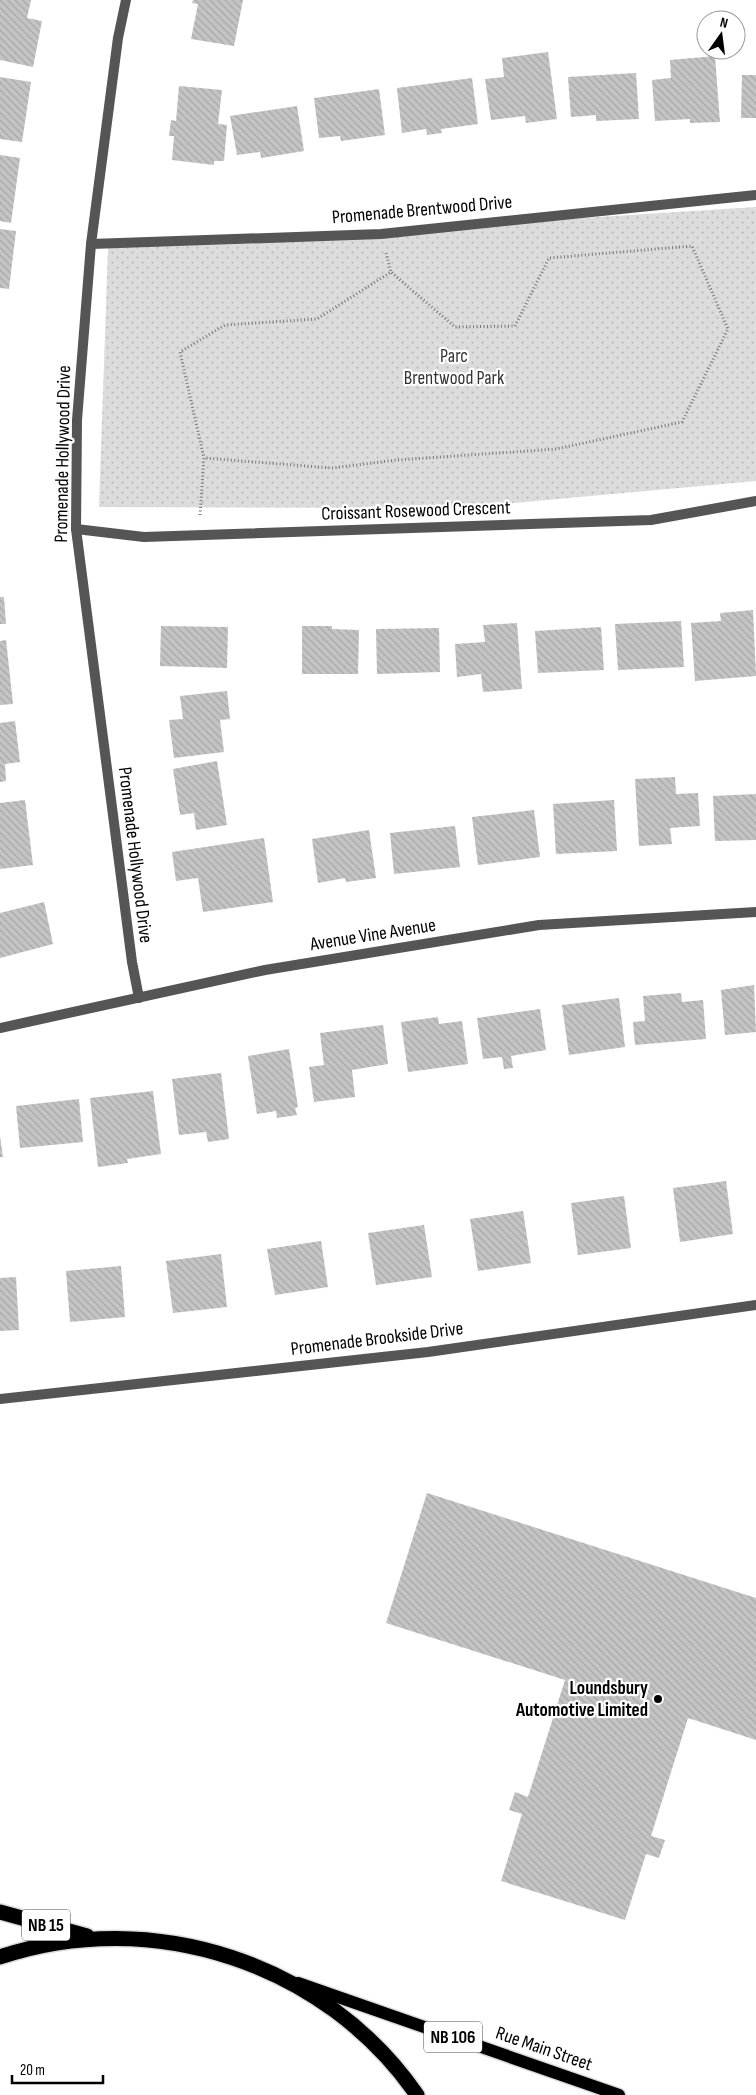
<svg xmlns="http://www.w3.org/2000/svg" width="756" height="2095" font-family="'Sofia Sans Condensed',sans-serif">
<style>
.park{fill:url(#park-dots)}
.building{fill:url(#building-back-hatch)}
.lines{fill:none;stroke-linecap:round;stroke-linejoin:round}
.primary-casing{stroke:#dbdbdb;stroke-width:15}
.highway-casing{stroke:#dbdbdb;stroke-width:18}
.path{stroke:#777;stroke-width:3;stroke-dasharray:1 2.5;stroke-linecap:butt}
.street{stroke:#555;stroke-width:10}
.primary{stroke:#000;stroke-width:12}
.highway{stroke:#000;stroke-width:15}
.poi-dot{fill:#000;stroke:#fff;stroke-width:2}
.labels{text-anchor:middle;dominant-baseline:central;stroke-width:4.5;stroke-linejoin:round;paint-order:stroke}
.shield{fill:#fff;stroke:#4c4c4c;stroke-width:1}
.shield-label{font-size:18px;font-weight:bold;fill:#000}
.street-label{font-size:19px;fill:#000;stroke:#fff}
.park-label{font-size:19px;fill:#333;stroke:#fff}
.poi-label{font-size:19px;font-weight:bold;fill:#000;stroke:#fff;text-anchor:end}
</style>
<defs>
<pattern id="park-dots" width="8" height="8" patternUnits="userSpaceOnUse" patternTransform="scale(1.25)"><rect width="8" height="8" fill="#dcdcdc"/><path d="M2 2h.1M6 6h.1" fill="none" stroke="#bbb" stroke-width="1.8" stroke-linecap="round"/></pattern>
<pattern id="building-back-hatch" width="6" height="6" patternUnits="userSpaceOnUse" patternTransform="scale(1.25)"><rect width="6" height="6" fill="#c4c4c4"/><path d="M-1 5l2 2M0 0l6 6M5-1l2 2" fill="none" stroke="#a7a7a7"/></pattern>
</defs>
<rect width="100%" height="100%" fill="#fff"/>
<polygon class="park" points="756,207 756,481 457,508 99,507 108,248"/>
<g class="building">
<polygon points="0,0 31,0 27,18 42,21 33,67 0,60"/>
<polygon points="193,0 243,0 234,46 191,39 198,4 192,3"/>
<polygon points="548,52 557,119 526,123 525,116 491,120 485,79 504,77 502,58"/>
<polygon points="715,56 720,122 690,123 690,119 655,121 652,80 671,78 670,60"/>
<polygon points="636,73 639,119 596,121 596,115 571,117 568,77"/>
<polygon points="742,75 756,75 756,118 741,118"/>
<polygon points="0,77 31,82 22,142 0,139"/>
<polygon points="472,78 478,124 441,129 442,133 427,135 426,129 402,133 397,88"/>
<polygon points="179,86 222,90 218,124 227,125 224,161 214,161 214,165 172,160 174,136 169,136 171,120 176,121"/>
<polygon points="379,89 385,135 341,141 340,136 319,138 314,98"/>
<polygon points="297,106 304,151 261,158 260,152 237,155 230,116"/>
<polygon points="0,155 20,158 11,223 0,221"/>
<polygon points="0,229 16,231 9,289 0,288"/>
<polygon points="0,597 4,597 6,624 0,624"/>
<polygon points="753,610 756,676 695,681 691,623 721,621 720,613"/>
<polygon points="681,621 684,667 618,670 615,624"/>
<polygon points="517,623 522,689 483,692 481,674 457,677 455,644 485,642 483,625"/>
<polygon points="161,626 228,627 227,668 160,666"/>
<polygon points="302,626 332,626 332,629 359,630 358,674 302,674"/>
<polygon points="601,627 604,670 538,673 535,631"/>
<polygon points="439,628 440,672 377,674 376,629"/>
<polygon points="6,640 13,704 0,705 0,641"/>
<polygon points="227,691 230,719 220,720 224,752 174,758 169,720 183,719 180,696"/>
<polygon points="15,721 20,762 5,764 6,781 0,782 0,723"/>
<polygon points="217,761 227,825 196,830 194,813 180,815 173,769"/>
<polygon points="675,777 676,794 698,793 700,826 670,828 672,844 639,846 635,779"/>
<polygon points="756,794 756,840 715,841 713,796"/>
<polygon points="25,800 33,865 0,869 0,803"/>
<polygon points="614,800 617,851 556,854 553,804"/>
<polygon points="534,810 540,857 478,865 472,817"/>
<polygon points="455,826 460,867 394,874 390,833"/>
<polygon points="369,830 376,878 346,882 345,878 318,883 312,839"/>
<polygon points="264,838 273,902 203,912 198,878 176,881 172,852"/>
<polygon points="44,902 53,944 0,958 0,913"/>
<polygon points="754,985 756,1032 725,1035 721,990"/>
<polygon points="681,993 682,1002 703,1000 706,1039 635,1045 633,1022 645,1021 643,996"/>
<polygon points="619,998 625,1047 569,1055 562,1005"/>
<polygon points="540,1009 546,1050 511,1056 513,1068 504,1069 502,1057 483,1059 477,1018"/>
<polygon points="438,1017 439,1024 462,1021 468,1064 408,1072 401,1022"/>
<polygon points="383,1025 388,1064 352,1070 355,1097 314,1102 309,1067 324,1065 320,1033"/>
<polygon points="289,1049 298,1107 295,1108 297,1115 277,1118 276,1111 257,1114 248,1056"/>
<polygon points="221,1073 229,1139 208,1142 206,1132 179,1135 172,1079"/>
<polygon points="153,1091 161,1154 127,1159 128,1163 98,1167 90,1098"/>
<polygon points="79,1099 83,1142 20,1148 16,1106"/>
<polygon points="0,1136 3,1157 0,1157"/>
<polygon points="726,1181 733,1234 680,1242 673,1188"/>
<polygon points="624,1196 631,1248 578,1255 571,1203"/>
<polygon points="523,1211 531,1263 478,1271 470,1219"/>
<polygon points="424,1225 432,1277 376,1285 368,1233"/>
<polygon points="321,1241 328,1287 275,1295 267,1249"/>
<polygon points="221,1254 227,1307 173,1313 166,1261"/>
<polygon points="121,1266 125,1317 70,1322 66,1271"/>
<polygon points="16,1277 19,1330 0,1331 0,1278"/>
<polygon points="427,1493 756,1598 756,1740 688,1718 651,1836 665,1840 659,1858 646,1854 625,1920 501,1881 522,1814 509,1810 515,1792 528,1797 565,1680 386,1623"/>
</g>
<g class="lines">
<defs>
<polyline id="primary" points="298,1983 619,2095"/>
<g id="highway">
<polyline points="0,1912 87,1936"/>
<path d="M0,1957c152,-51 326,6 417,138"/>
</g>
</defs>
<use href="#primary" class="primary-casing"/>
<use href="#highway" class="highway-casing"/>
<g class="path">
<polyline points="386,253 391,272"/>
<polyline points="200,515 204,458 332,468 397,460 556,449 682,422 728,329 692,246 549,258 515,326 455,327 391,272 317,319 225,325 180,352 204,458"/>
</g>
<g class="street">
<polyline points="126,0 118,38 91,244 77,420 76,529 132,962 139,998"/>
<polyline points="91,244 381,234 756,195"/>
<polyline points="76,529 144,537 651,520 756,501"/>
<polyline points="0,1028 265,970 539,925 756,912"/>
<polyline points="0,1399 428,1352 756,1305"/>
</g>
<use href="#primary" class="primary"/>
<use href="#highway" class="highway"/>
</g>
<circle class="poi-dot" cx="658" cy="1699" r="5"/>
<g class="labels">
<g class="shield">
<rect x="22" y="1909.5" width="48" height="31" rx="4"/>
<rect x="424" y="2021.5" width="58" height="31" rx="4"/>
</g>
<g class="shield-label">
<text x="46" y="1925">NB 15</text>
<text x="453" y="2037">NB 106</text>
</g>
<g class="street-label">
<text transform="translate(422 210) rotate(-5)">Promenade Brentwood Drive</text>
<text transform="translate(63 454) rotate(-89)">Promenade Hollywood Drive</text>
<text transform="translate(416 511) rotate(-2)">Croissant Rosewood Crescent</text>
<text transform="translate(135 855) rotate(83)">Promenade Hollywood Drive</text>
<text transform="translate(373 935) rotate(-9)">Avenue Vine Avenue</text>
<text transform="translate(377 1339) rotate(-7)">Promenade Brookside Drive</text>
<text transform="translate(544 2049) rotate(19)">Rue Main Street</text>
</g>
<g class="park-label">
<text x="454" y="356">Parc<tspan x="454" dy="22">Brentwood Park</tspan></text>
</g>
<g class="poi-label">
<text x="648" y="1688">Loundsbury<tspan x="648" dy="22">Automotive Limited</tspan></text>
</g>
</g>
<g transform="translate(721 35) rotate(14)"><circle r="24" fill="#ffffff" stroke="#999999"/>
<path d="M0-4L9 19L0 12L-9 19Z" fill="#000000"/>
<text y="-8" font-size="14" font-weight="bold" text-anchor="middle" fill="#000000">N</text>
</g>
<path d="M12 2075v8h91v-8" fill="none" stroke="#000000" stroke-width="2.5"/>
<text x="20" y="2075" font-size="15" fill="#000000" stroke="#ffffff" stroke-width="4" paint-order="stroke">20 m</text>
</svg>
